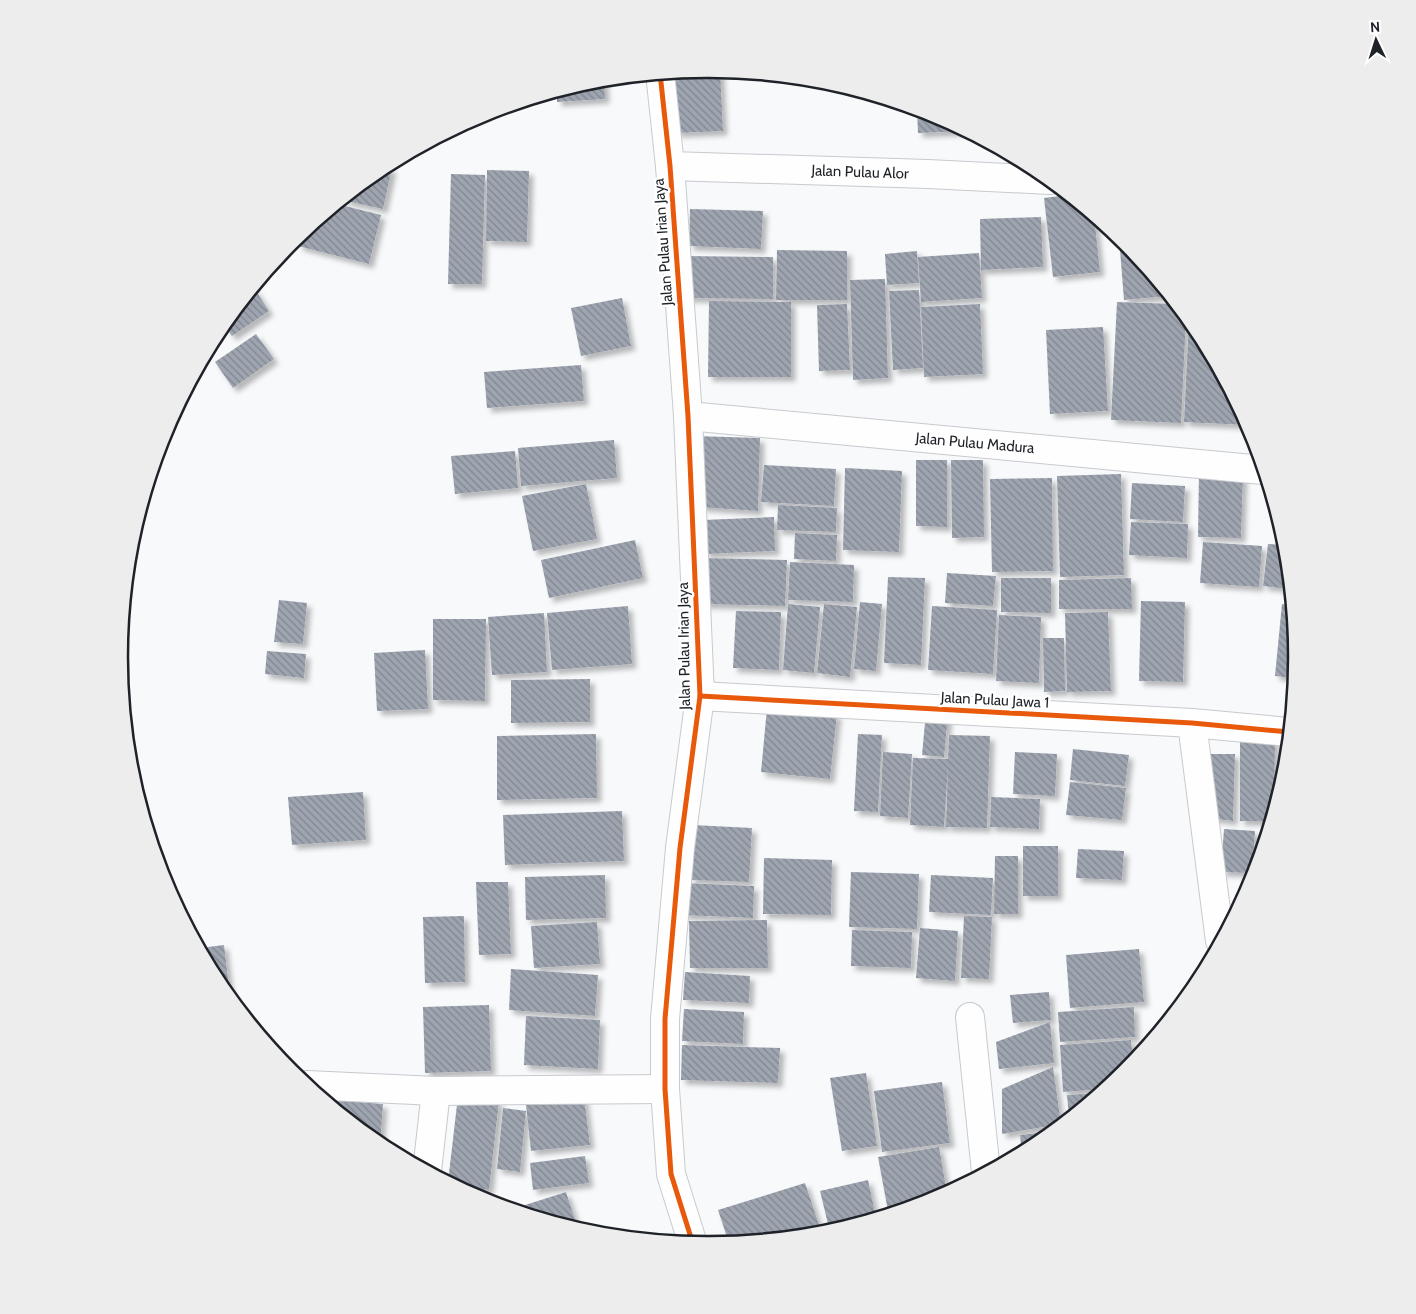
<svg xmlns="http://www.w3.org/2000/svg" width="1416" height="1314" font-family="Cabin,sans-serif">
<style>
.building{fill:url(#building-back-hatch);filter:url(#shadow)}
.lines{fill:none;stroke-linecap:round;stroke-linejoin:round}
.street-casing{stroke:#c7cace;stroke-width:30}
.secondary-casing{stroke:#c7cace;stroke-width:30}
.street{stroke:#fefefe;stroke-width:28}
.secondary{stroke:#fefefe;stroke-width:28}
.cycleway-casing{stroke:#fff;stroke-width:8}
.cycleway{stroke:#e8590c;stroke-width:5}
.labels{text-anchor:middle;dominant-baseline:central;stroke-width:5;stroke-linejoin:round;paint-order:stroke}
.street-label{font-size:15px;fill:#1f2228;stroke:#fff}
.rim{fill:none;stroke:#1f2228;stroke-width:2.5}
</style>
<defs>
<pattern id="building-back-hatch" width="6" height="6" patternUnits="userSpaceOnUse" patternTransform="scale(1.25)"><rect width="6" height="6" fill="#9ea5b0"/><path d="M-1 5l2 2M0 0l6 6M5-1l2 2" fill="none" stroke="#80868f"/></pattern>
<filter id="shadow"><feDropShadow dx="4.5" dy="4.5" stdDeviation="2.5" flood-color="#0004"/></filter>
</defs>
<rect width="100%" height="100%" fill="#f8f9fb"/>
<g class="building">
<polygon points="708,69 720,70 723,131 676,133 673,72"/>
<polygon points="604,79 605,99 557,102 557,91 594,80"/>
<polygon points="917,109 933,114 967,131 918,133"/>
<polygon points="384,167 392,168 383,209 342,200"/>
<polygon points="487,170 529,171 527,242 486,241"/>
<polygon points="451,174 485,175 482,284 448,284"/>
<polygon points="1068,195 1094,216 1100,272 1053,277 1044,198"/>
<polygon points="337,204 381,215 369,264 298,246 301,234"/>
<polygon points="690,209 763,211 761,249 689,246"/>
<polygon points="1041,217 1043,267 981,270 980,219"/>
<polygon points="1119,237 1124,241 1169,296 1124,300"/>
<polygon points="777,250 847,251 847,300 776,300"/>
<polygon points="917,251 919,283 887,285 885,254"/>
<polygon points="979,253 982,298 921,302 918,257"/>
<polygon points="685,256 773,257 773,299 685,298"/>
<polygon points="885,279 888,378 853,380 850,280"/>
<polygon points="254,288 269,311 232,336 224,324"/>
<polygon points="919,290 923,368 893,370 889,291"/>
<polygon points="622,298 631,346 581,356 571,308"/>
<polygon points="709,301 791,302 791,377 708,377"/>
<polygon points="1117,302 1176,304 1186,317 1181,423 1111,420"/>
<polygon points="847,304 850,370 819,371 817,305"/>
<polygon points="980,304 983,374 924,377 921,307"/>
<polygon points="1189,320 1197,330 1248,425 1184,422"/>
<polygon points="1103,327 1108,411 1050,414 1046,330"/>
<polygon points="256,334 274,359 233,388 215,362"/>
<polygon points="581,365 584,401 487,408 484,372"/>
<polygon points="693,436 760,438 758,511 700,507"/>
<polygon points="614,440 617,478 521,486 518,448"/>
<polygon points="515,451 518,488 455,494 451,456"/>
<polygon points="916,460 947,460 947,527 916,526"/>
<polygon points="951,460 983,460 984,537 952,538"/>
<polygon points="764,465 836,469 834,506 761,502"/>
<polygon points="845,468 902,471 899,552 843,550"/>
<polygon points="1199,471 1243,472 1241,538 1198,537"/>
<polygon points="1121,474 1124,575 1060,577 1057,476"/>
<polygon points="1052,478 1053,571 992,572 990,479"/>
<polygon points="1132,483 1185,486 1183,522 1130,519"/>
<polygon points="586,484 597,539 533,551 522,496"/>
<polygon points="778,505 837,508 836,532 777,530"/>
<polygon points="774,517 775,551 705,554 703,520"/>
<polygon points="1131,522 1188,524 1187,558 1129,555"/>
<polygon points="795,533 837,535 836,561 794,559"/>
<polygon points="635,540 643,578 549,598 541,560"/>
<polygon points="1203,542 1262,546 1259,587 1200,583"/>
<polygon points="1268,544 1285,545 1290,589 1263,586"/>
<polygon points="703,558 787,560 785,606 702,604"/>
<polygon points="790,562 854,565 853,602 788,600"/>
<polygon points="947,573 996,576 993,606 945,603"/>
<polygon points="888,577 925,578 921,665 884,663"/>
<polygon points="1001,578 1051,578 1051,613 1001,612"/>
<polygon points="1131,578 1132,609 1059,609 1059,580"/>
<polygon points="279,600 307,603 303,644 274,642"/>
<polygon points="1141,601 1185,602 1183,682 1139,681"/>
<polygon points="860,602 882,604 876,671 854,669"/>
<polygon points="788,604 820,607 814,673 783,670"/>
<polygon points="824,604 857,607 850,677 817,673"/>
<polygon points="1282,604 1291,605 1296,657 1294,678 1275,676"/>
<polygon points="628,606 632,664 552,670 547,613"/>
<polygon points="932,606 997,610 993,674 928,670"/>
<polygon points="736,611 781,612 779,670 733,668"/>
<polygon points="1108,612 1111,691 1067,692 1065,613"/>
<polygon points="544,613 547,672 492,675 488,617"/>
<polygon points="999,615 1041,617 1039,683 996,681"/>
<polygon points="433,619 486,619 485,701 433,700"/>
<polygon points="1043,638 1064,638 1065,691 1044,692"/>
<polygon points="425,650 428,709 377,711 374,653"/>
<polygon points="267,651 306,654 304,678 265,674"/>
<polygon points="590,679 590,722 511,723 511,680"/>
<polygon points="767,708 837,714 830,779 761,772"/>
<polygon points="926,712 948,714 944,757 922,755"/>
<polygon points="596,734 597,798 497,800 497,736"/>
<polygon points="858,734 882,735 878,812 854,811"/>
<polygon points="949,735 990,736 987,828 946,827 948,766 944,827 910,825 913,758 948,759"/>
<polygon points="1240,740 1275,740 1274,807 1270,821 1240,821"/>
<polygon points="1073,749 1129,755 1125,786 1070,780"/>
<polygon points="883,752 912,754 908,818 880,816"/>
<polygon points="1015,752 1057,754 1055,796 1013,794"/>
<polygon points="1206,754 1235,754 1233,821 1210,818"/>
<polygon points="1282,756 1286,756 1285,772 1282,781"/>
<polygon points="1070,782 1126,788 1122,820 1066,815"/>
<polygon points="363,792 366,840 292,845 288,797"/>
<polygon points="991,797 1040,799 1039,829 990,827"/>
<polygon points="622,811 624,861 505,865 503,815"/>
<polygon points="692,825 752,828 749,882 690,880"/>
<polygon points="1224,829 1255,831 1252,873 1221,872"/>
<rect x="1023" y="846" width="35" height="50"/>
<polygon points="1078,849 1124,851 1122,880 1076,878"/>
<polygon points="995,856 1018,856 1018,914 994,914"/>
<polygon points="764,858 832,860 831,915 763,914"/>
<polygon points="851,872 919,874 917,929 849,927"/>
<polygon points="605,875 606,918 526,920 525,877"/>
<polygon points="931,875 993,878 991,915 929,912"/>
<polygon points="476,882 508,882 511,954 479,955"/>
<polygon points="684,883 754,886 753,918 683,915"/>
<polygon points="464,916 465,982 425,983 423,917"/>
<polygon points="964,916 992,917 989,979 961,978"/>
<polygon points="767,920 768,968 690,968 689,921"/>
<polygon points="597,922 600,964 534,968 531,926"/>
<polygon points="920,928 958,931 955,981 916,978"/>
<polygon points="852,930 912,932 911,968 851,966"/>
<polygon points="224,945 230,997 219,984 200,948"/>
<polygon points="1139,949 1144,1002 1070,1008 1066,955"/>
<polygon points="511,969 598,975 595,1016 509,1010"/>
<polygon points="685,972 750,976 749,1003 683,1000"/>
<polygon points="1049,992 1051,1020 1013,1023 1010,995"/>
<polygon points="489,1005 491,1071 425,1073 423,1007"/>
<polygon points="1134,1007 1135,1037 1060,1042 1058,1012"/>
<polygon points="684,1009 744,1012 743,1044 682,1041"/>
<polygon points="526,1016 600,1020 598,1069 524,1065"/>
<polygon points="1050,1022 1054,1063 999,1069 996,1042"/>
<polygon points="1131,1040 1133,1062 1124,1073 1105,1089 1063,1092 1060,1045"/>
<polygon points="682,1045 780,1048 778,1083 681,1080"/>
<polygon points="1053,1067 1061,1124 1002,1134 1002,1089"/>
<polygon points="866,1073 877,1146 842,1151 830,1078"/>
<polygon points="942,1082 950,1143 882,1152 874,1091"/>
<polygon points="583,1090 590,1145 531,1151 525,1096"/>
<polygon points="1100,1093 1069,1118 1067,1095"/>
<polygon points="458,1096 499,1101 489,1190 455,1186 448,1182"/>
<polygon points="335,1100 383,1104 380,1145 334,1107"/>
<polygon points="503,1108 526,1111 520,1172 497,1169"/>
<polygon points="1054,1131 1035,1146 1022,1153 1020,1135"/>
<polygon points="939,1147 947,1193 933,1201 910,1207 888,1211 878,1157"/>
<polygon points="585,1156 589,1183 533,1190 530,1163"/>
<polygon points="868,1180 875,1213 828,1224 820,1191"/>
<polygon points="805,1183 822,1234 729,1243 718,1210"/>
<polygon points="566,1192 578,1229 525,1213 522,1206"/>
</g>
<g class="lines">
<defs>
<g id="street">
<polyline points="670,166 928,174 1050,180"/>
<polyline points="688,416 1263,470"/>
<polyline points="700,696 1192,723 1289,732"/>
<polyline points="1192,723 1220,941"/>
<polyline points="970,1017 986,1172"/>
<polyline points="307,1085 436,1091 665,1089"/>
<polyline points="427,1171 436,1091"/>
</g>
<polyline id="secondary" points="660,73 670,166 688,416 700,696 680,848 665,1019 665,1089 671,1174 693,1244"/>
</defs>
<use href="#street" class="street-casing"/>
<use href="#secondary" class="secondary-casing"/>
<use href="#street" class="street"/>
<use href="#secondary" class="secondary"/>
<defs>
<g id="cycleway">
<polyline points="660,73 670,166 688,416 700,696 680,848 665,1019 665,1089 671,1174 693,1244"/>
<polyline points="700,696 1192,723 1289,732"/>
</g>
</defs>
<use href="#cycleway" class="cycleway-casing"/>
<use href="#cycleway" class="cycleway"/>
</g>
<g class="labels">
<g class="street-label">
<text transform="translate(860 172) rotate(2)">Jalan Pulau Alor</text>
<text transform="translate(663 242) rotate(-94)">Jalan Pulau Irian Jaya</text>
<text transform="translate(975 443) rotate(5)">Jalan Pulau Madura</text>
<text transform="translate(684 646) rotate(-91)">Jalan Pulau Irian Jaya</text>
<text transform="translate(995 700) rotate(3)">Jalan Pulau Jawa 1</text>
</g>
</g>
<path d="M0 0H1416V1314H0ZM707 78H709A579 579 0 0 1 1288 657V657A579 579 0 0 1 709 1236H707A579 579 0 0 1 128 657V657A579 579 0 0 1 707 78Z" fill="#ededee" fill-rule="evenodd"/>
<path class="rim" d="M707 78H709A579 579 0 0 1 1288 657V657A579 579 0 0 1 709 1236H707A579 579 0 0 1 128 657V657A579 579 0 0 1 707 78Z"/>
<g transform="translate(1376 40) rotate(356)" stroke="#ffffff" stroke-width="4" paint-order="stroke">
<path d="M0-4L9 19L0 12L-9 19Z" fill="#1f2228"/>
<text y="-8" font-size="14" font-weight="bold" text-anchor="middle" fill="#1f2228">N</text>
</g>
</svg>
